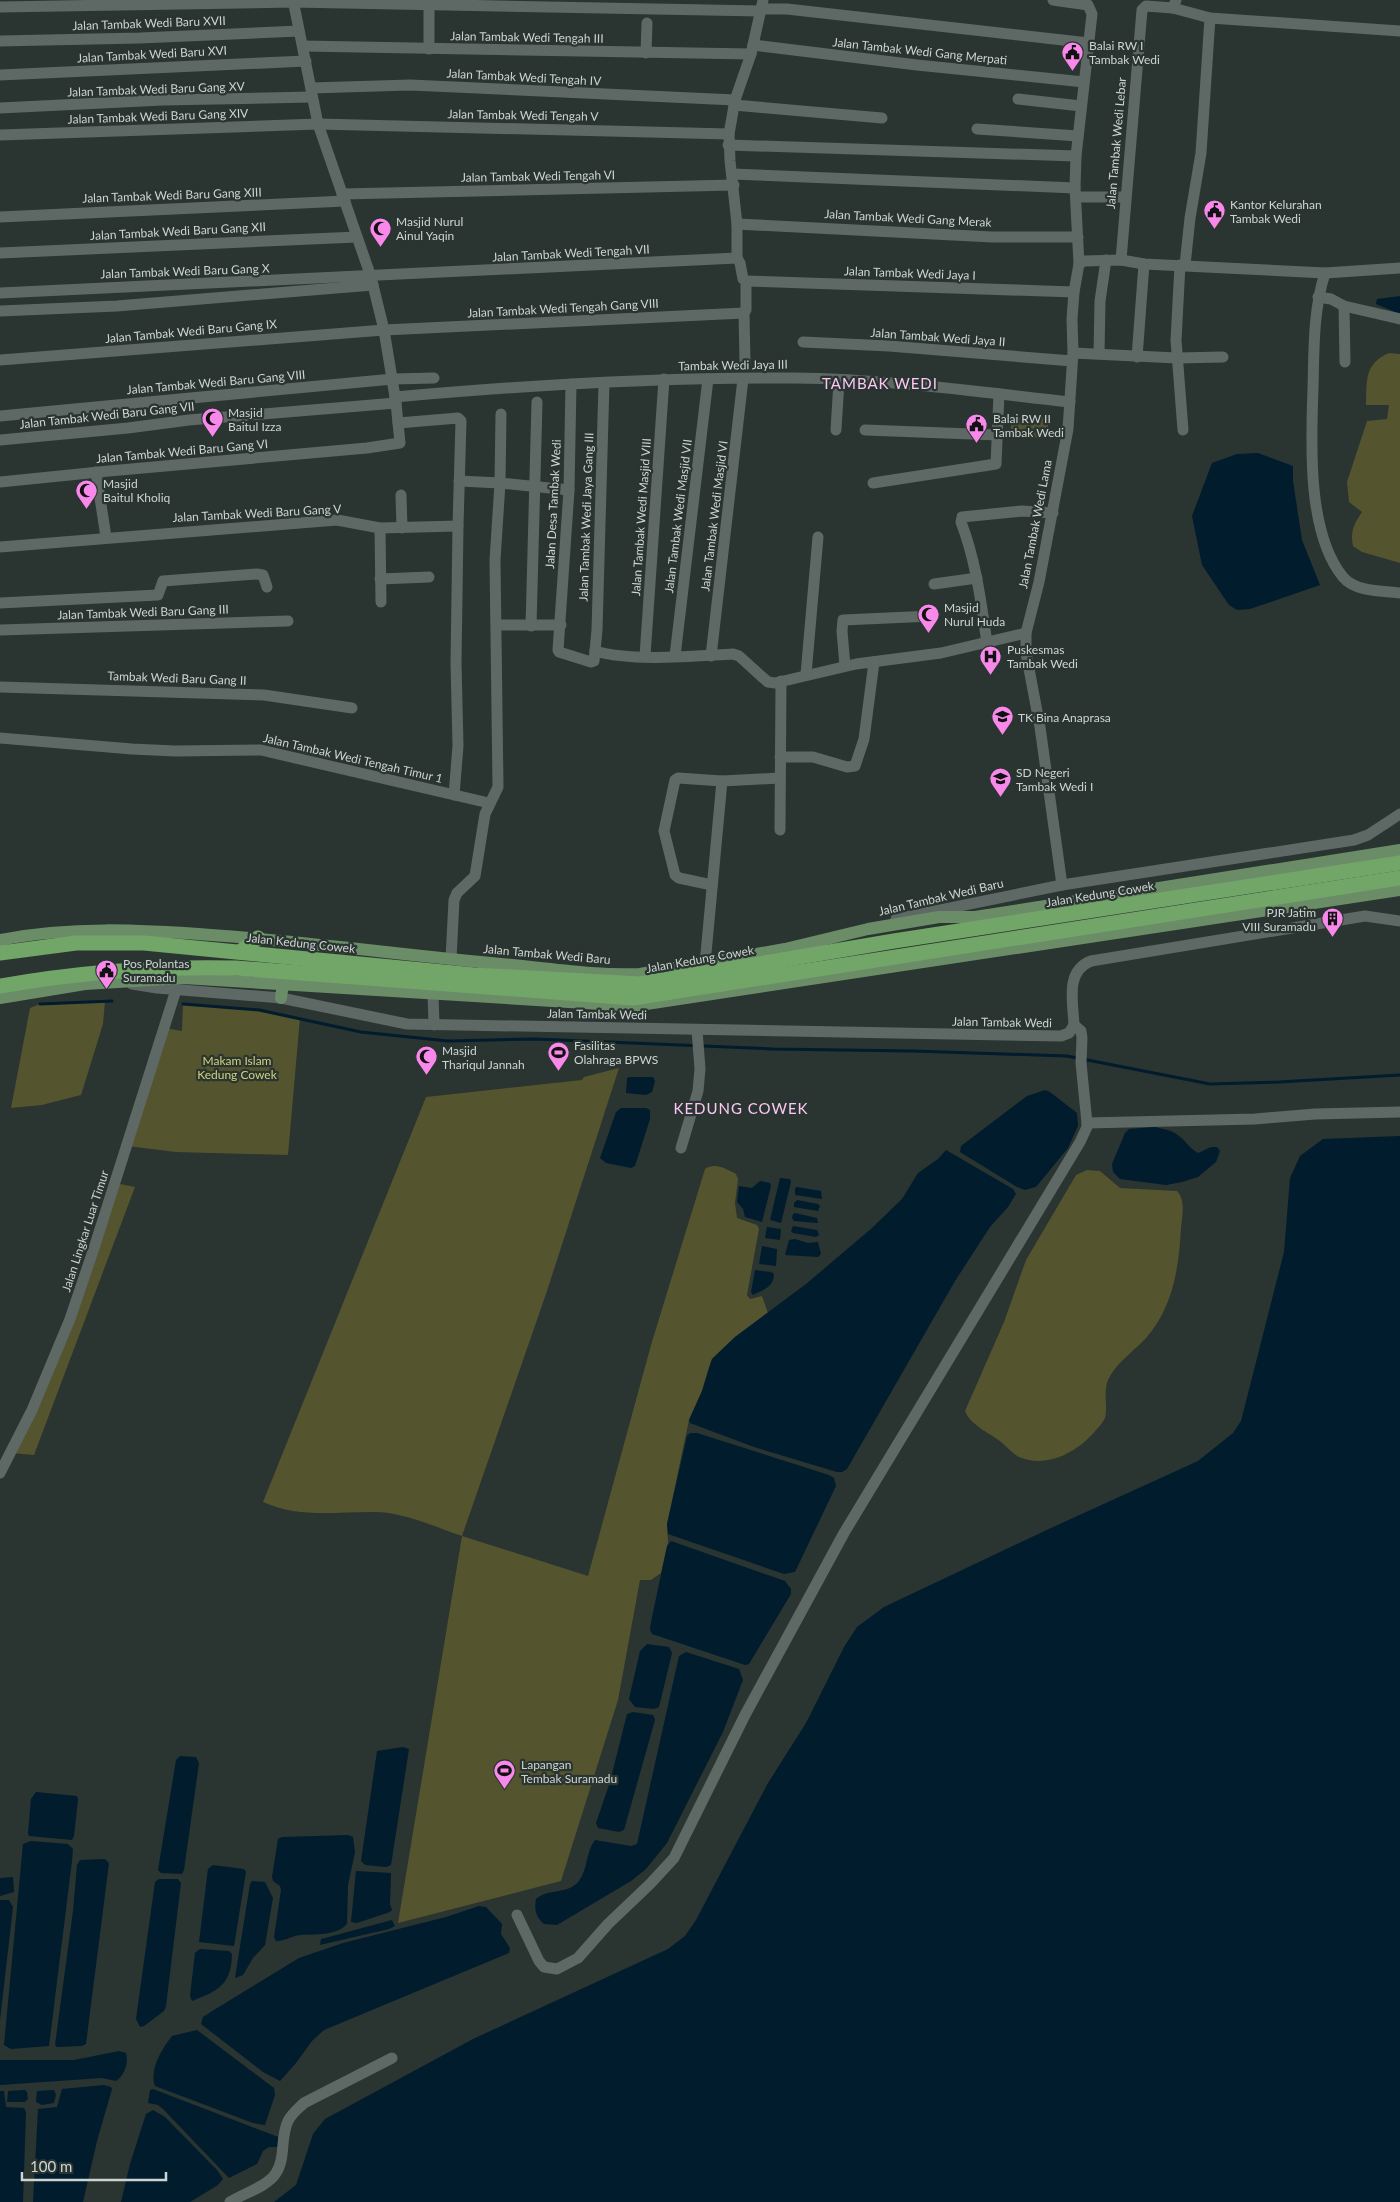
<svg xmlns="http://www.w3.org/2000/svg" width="1400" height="2202" font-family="Lato,sans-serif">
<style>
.green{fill:#54542f}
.water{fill:#001c2d}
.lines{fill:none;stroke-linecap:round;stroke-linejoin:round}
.stream{stroke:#001c2d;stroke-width:3}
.minor{stroke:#5e6864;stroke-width:11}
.major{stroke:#6a8d67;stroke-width:12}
.highway{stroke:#72a669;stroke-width:15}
.labels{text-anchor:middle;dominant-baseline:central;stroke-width:4.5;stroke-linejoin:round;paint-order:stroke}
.street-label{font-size:12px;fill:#ced4d2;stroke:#2a3431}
.poi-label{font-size:12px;fill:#ced4d2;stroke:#2a3431;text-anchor:start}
.park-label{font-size:12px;fill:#d2d278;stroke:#2a3431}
.quarter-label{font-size:15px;letter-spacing:1px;fill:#fbc8f2;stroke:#2a3431}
</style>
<rect width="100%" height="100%" fill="#2a3431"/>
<g class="green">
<path d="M1389,353l11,1v209l-38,-11 -9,-6c-3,-15 1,-22 9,-34l-13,-10 -2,-20 20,-61 20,-2 2,-14h-23c1,-25 -2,-41 23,-52z"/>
<polygon points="1011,417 1048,417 1048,438 1011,437"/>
<polygon points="105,1001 103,1024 81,1095 42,1105 11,1108 30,1008 40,1004"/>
<polygon points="183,1004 259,1010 300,1018 288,1155 176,1152 127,1146 164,1028 182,1031"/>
<path d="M619,1068l-72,223 -85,245 126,40 63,-231 54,-176c9,-7 22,0 31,5l2,5 -3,24 2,15 20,7 2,4 -12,66 3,4 12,-3 6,17 -33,24 -23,22 -4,11 -6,21 -13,29 -22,104 1,19 -7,30 -10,7h-11l-22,120 -57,181 -163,42 64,-387c-27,-9 -56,-23 -85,-24 -39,-1 -77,7 -114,-10l163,-405 156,-17 2,-3z"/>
<path d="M1087,1170l13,1 20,17 57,3c9,9 5,25 4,37 -2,39 -8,80 -35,110 -12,13 -31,26 -38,42 -5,11 0,26 -3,38 -2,4 -6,9 -9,12 -18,22 -49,39 -77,27 -6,-3 -12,-10 -18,-15 -11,-9 -31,-17 -36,-31l39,-89 22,-62 50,-85z"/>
<polygon points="115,1183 135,1187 34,1455 10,1453 32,1410"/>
</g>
<g class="water">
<polygon points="1400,296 1400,314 1376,304 1377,299"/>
<polygon points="1258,453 1293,466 1293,481 1302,540 1320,585 1250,609 1237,610 1229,605 1202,565 1192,516 1212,463 1237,454"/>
<polygon points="630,1077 653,1077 655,1081 652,1092 646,1095 626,1093 627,1078"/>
<polygon points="1045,1090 1050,1092 1077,1113 1078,1126 1068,1148 1036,1187 1025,1190 1017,1187 960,1152 961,1146 1027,1096"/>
<polygon points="621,1108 646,1108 650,1110 650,1119 635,1166 631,1168 606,1163 600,1158 616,1112"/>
<path d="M1155,1127c8,2 17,3 24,9 7,5 10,12 19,17l13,-6h6l3,4 -4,11 -18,15 -16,5 -16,3 -46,-6 -7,-7 -1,-8 13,-31 4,-4z"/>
<polygon points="1400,1136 1400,2202 274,2202 296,2185 313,2134 325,2119 473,2039 668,1949 685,1936 696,1920 768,1783 806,1723 844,1647 857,1627 884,1607 1051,1528 1198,1461 1233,1433 1241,1421 1284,1252 1290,1178 1300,1156 1323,1139"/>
<polygon points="946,1150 1013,1189 1016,1194 1008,1207 990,1227 955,1281 847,1469 842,1472 837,1472 754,1447 690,1423 689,1420 702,1391 712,1359 735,1337 806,1284 872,1228 902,1199 918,1173 938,1159"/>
<polygon points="780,1178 790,1179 791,1182 781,1223 770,1220"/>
<polygon points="760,1181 770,1183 771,1186 762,1222 745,1217 743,1209 737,1202 739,1186 752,1188"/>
<polygon points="797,1187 821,1191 822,1199 795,1195 795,1188"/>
<polygon points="797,1200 818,1204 820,1206 818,1211 794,1207 794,1203"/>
<polygon points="795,1213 817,1218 818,1223 794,1221 792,1218 793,1214"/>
<polygon points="793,1226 817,1230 819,1235 816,1237 793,1233 791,1231"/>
<polygon points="767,1227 781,1229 780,1240 765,1238"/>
<polygon points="795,1239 808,1243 818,1242 821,1254 818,1257 785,1255 789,1240"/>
<polygon points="762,1246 777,1249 776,1266 759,1264"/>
<path d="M755,1270l16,2 3,2c0,13 -11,16 -21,21l-2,-3z"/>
<polygon points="690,1433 697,1433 829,1475 834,1478 836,1486 795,1572 784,1574 668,1534 667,1524 687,1436"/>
<polygon points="671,1541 785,1581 791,1589 791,1594 749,1664 745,1665 652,1634 650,1630 651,1622 667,1546"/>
<polygon points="647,1644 669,1647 672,1653 659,1707 654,1709 635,1707 629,1699 640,1651"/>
<path d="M686,1652l53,17 4,11 -20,52 -56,111 -21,26 -15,12 -74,44 -13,-1c-8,-7 -10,-14 -8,-25 12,-11 32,-4 43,-18 9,-12 7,-30 16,-41l36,6 6,-2 42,-188z"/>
<polygon points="633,1712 653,1715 655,1720 624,1830 619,1832 598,1828 596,1823 610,1782 627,1714"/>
<polygon points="403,1747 409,1749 391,1865 386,1867 365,1865 361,1861 377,1751"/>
<polygon points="180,1756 196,1757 199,1763 184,1870 182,1874 161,1873 158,1870 176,1760"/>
<polygon points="36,1792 77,1796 78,1800 74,1836 72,1840 29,1836 28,1833 31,1799"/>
<path d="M348,1835l5,2 2,15 -7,33 -1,39c-11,12 -32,10 -47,11 -8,1 -15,6 -24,6l-2,-4 7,-47 -1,-4 -7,-5 -1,-4 6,-38 4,-2z"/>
<polygon points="31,1841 68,1844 73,1849 72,1861 49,2046 11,2049 4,2045 23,1844"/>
<polygon points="105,1859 109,1863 86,2044 82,2046 57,2047 55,2045 73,1911 77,1865 80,1860"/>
<polygon points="213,1865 244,1869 246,1872 234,1946 199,1942 208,1869"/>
<polygon points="356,1871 391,1873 390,1904 392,1910 390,1912 357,1923 351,1922"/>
<polygon points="13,1877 14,1892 0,1896 0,1878"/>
<polygon points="159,1879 178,1879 181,1883 166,2006 164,2011 144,2026 140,2027 136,2019 155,1882"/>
<polygon points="252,1881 265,1882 273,1898 265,1945 253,1958 243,1975 235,1978 250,1884"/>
<polygon points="0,1900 9,1900 13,1907 0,2020"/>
<polygon points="479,1906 486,1907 502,1924 501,1934 510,1948 509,1953 324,2030 312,2041 296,2063 280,2081 263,2072 201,2024 203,2017 209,2013 299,1958 343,1943 446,1917"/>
<polygon points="392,1920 395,1926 389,1929 320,1945 321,1939 325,1938"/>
<path d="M200,1949l29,2 3,3c-1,31 -13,36 -40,47l-2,-5 5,-43z"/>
<path d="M197,2030l77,58 1,7 -10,30 -12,-2 -98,-37c-6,-17 7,-37 17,-50z"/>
<path d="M119,2051l7,2c3,10 -2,23 -10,28l-14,-3 -102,7v-25h74z"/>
<polygon points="104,2085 111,2087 112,2089 97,2141 83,2202 33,2202 38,2109 57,2107 62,2089"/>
<polygon points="153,2089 281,2138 279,2147 269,2147 263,2151 257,2164 229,2178 163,2109 158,2105 148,2103 150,2090"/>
<polygon points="25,2090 27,2092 28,2099 25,2102 7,2102 8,2091"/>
<polygon points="54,2090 56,2095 54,2103 42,2105 36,2102 37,2091"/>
<polygon points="0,2091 4,2091 6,2107 24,2108 26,2112 23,2202 0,2202"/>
<polygon points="153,2110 165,2117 217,2170 223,2179 218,2185 190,2202 121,2202 130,2164 146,2114"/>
</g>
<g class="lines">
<g class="stream">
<polyline points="40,1004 112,1001"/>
<polyline points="183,1004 259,1010 361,1032 448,1041 535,1039 774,1049 913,1051 1067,1056 1210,1084 1279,1082 1400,1075"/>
</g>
<g class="minor">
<polyline points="1053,0 1088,5 1092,14 1076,156 1075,188 1079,264 1074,292 1072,319 1073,353 1068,429 1039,582 1026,633 1026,653 1040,727 1062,885"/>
<polyline points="429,5 429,49"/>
<polyline points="0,7 293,2 761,11"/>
<polyline points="1173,8 1210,18 1400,31"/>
<polyline points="761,9 787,9 1089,43"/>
<polyline points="0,41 140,38 299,31"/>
<polyline points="753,45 917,65 1084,82"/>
<polyline points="303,46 751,54"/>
<polyline points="646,53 647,23"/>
<polyline points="0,75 306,61"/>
<polyline points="311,88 410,85 735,100"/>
<polyline points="1018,99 1081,106"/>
<polyline points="734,105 882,118"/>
<polyline points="0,108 163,100 312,97"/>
<polyline points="977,129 1078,136"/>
<polyline points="0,135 318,124 729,134"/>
<polyline points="728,145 1076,156"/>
<polyline points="732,174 1075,188"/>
<polyline points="342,194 734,185"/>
<polyline points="1076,197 1125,197"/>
<polyline points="0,217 345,201"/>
<polyline points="737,224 992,237 1078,237"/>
<polyline points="0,253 357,237"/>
<polyline points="737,258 737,224 730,161 729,134 735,100 751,54 763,0"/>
<polyline points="737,258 740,263 743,279 746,281 746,310 744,313 745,362"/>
<polyline points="1121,260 1142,10 1146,6 1173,8 1176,0"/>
<polyline points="1079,264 1084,261 1121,260 1144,264 1325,273 1400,268"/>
<polyline points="1180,265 1176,340 1183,430"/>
<polyline points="1185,265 1190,218 1201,153 1210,18"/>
<path d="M1325,273c-12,38 -11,77 -12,116 -2,55 -6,144 30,188 12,15 40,14 57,16"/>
<polyline points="746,281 1074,292"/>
<polyline points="0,293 737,258"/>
<polyline points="1318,297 1331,299 1344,306 1400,319"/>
<polyline points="1344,306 1345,362"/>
<polyline points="0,311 117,306 373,285"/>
<polyline points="803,342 889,346 1072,361"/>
<polyline points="1073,353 1177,358 1223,357"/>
<polyline points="1099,354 1100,301 1106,260"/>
<polyline points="1137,357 1144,264"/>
<polyline points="0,360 384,330 744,313"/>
<polyline points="571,384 569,490 558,650 559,652 591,662 594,661 597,630 604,383"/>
<path d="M395,397c133,-12 266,-20 400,-19 92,1 184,14 275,24"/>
<polyline points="0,416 393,379 434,378"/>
<polyline points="398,423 458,418 461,421 458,526"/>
<polyline points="836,430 839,381"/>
<polyline points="865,430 998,435"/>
<polyline points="0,440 128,428 189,420 396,403"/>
<polyline points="96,472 106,537"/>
<polyline points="459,481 500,483 569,490"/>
<polyline points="0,482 109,471 367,448 400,443 396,403 384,330 371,277 318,124 293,0"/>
<polyline points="873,483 996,464 999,394"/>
<polyline points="401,495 402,528"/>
<polyline points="380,528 381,602"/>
<polyline points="0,547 337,520 380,528 458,526 456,663 458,746 454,795"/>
<polyline points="380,579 429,577"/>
<polyline points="934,584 977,578"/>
<polyline points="0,603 158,595 163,581 257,574 263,575 267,587"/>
<polyline points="497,625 561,625"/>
<polyline points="531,626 537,402"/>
<polyline points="0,630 288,621"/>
<path d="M987,643c-6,-41 -11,-82 -26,-121l1,-5 60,-6 31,2"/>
<path d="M595,651c38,11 99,5 138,3l6,2 22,20 7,6 7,1 81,-19 85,-11 85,-20"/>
<polyline points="645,656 664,379"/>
<polyline points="675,656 708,379"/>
<polyline points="711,656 743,379"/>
<polyline points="845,666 842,631 843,620 932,616"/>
<polyline points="806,674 818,537"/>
<polyline points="0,687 264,695 352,708"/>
<polyline points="0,738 132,749 175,751 261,750 489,803"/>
<polyline points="780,757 813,757 847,767 855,766 864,739 874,662"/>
<polyline points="780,830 781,681"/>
<polyline points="712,885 679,878 675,875 664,831 675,780 678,778 722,781 780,778"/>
<polyline points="896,919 1062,885 1354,840 1368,835 1400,814"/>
<polyline points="451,959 454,900 457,893 475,876 485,814 498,787 495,560 500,483 501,414"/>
<polyline points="705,964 722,781"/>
<polyline points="132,984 157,988 281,998 407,1024 1061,1036 1069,1033 1074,1025"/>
<polyline points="433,993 434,1025"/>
<path d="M1074,1025c-1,-23 -9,-54 17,-64l274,-45 35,5"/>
<polyline points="1087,1123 1255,1119 1315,1114 1400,1112"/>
<polyline points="681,1148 698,1091 700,1069 697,1030"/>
<polyline points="0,1473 32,1410 70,1319 95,1245 176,990"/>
<polyline points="517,1915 539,1961 544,1967 557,1969 578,1958 608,1924 650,1884 674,1858 745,1715 844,1533 1080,1142 1087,1127 1087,1123 1081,1063 1082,1038 1081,1031 1074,1025"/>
<path d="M230,2202c14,-9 37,-15 46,-29 10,-15 4,-36 12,-52 4,-8 10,-12 16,-18l88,-45"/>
</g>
<g class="major">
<path d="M0,940c70,-14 141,-10 211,-5 101,7 200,21 301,30 42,4 86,11 128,9l145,-25 83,-20 71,-12h36l425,-67"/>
<polyline points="0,998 85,984 184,978 633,1006 1400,890"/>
<polyline points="281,998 283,983"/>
</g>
<g class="highway">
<polyline points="240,952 258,938"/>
<polyline points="0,953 76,943 144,943 474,975 640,984 894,941 1400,863"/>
<path d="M0,986c79,-14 157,-20 236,-18l397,30 767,-120"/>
</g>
</g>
<defs>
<symbol id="civic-pin" viewBox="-11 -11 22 30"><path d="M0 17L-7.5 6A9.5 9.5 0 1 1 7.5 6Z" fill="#f888ea" stroke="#2a3431"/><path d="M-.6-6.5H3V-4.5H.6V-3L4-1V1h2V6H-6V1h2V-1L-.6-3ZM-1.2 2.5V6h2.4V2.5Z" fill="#111"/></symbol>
<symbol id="mosque-pin" viewBox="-11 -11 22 30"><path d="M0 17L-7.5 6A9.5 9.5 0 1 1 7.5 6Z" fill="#f888ea" stroke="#2a3431"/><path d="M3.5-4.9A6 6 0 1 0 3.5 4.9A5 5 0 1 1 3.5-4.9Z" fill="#111"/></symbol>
<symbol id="hospital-pin" viewBox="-11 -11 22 30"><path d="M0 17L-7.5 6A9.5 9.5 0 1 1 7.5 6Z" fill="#f888ea" stroke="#2a3431"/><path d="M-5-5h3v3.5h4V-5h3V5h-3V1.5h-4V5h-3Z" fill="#111"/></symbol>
<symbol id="school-pin" viewBox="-11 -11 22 30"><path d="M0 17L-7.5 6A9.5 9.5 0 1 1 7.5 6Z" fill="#f888ea" stroke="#2a3431"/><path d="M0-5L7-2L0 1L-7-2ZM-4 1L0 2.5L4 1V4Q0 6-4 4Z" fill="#111"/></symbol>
<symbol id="building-pin" viewBox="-11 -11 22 30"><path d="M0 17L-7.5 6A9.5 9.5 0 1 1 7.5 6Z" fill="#f888ea" stroke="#2a3431"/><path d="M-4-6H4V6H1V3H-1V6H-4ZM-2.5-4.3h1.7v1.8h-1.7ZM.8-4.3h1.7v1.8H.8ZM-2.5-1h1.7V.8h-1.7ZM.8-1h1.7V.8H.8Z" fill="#111"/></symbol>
<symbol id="stadium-pin" viewBox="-11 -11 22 30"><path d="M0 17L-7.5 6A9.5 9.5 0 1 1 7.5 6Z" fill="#f888ea" stroke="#2a3431"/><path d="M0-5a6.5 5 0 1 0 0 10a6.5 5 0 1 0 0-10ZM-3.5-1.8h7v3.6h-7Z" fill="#111"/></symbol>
</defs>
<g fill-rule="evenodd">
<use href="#civic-pin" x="1060" y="40" width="25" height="34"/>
<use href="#civic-pin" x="1202" y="198" width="25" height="34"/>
<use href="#mosque-pin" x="368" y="216" width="25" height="34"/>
<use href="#mosque-pin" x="200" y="406" width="25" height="34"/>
<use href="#civic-pin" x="964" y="412" width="25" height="34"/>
<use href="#mosque-pin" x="74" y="478" width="25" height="34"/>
<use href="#mosque-pin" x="916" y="602" width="25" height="34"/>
<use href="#hospital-pin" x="978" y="644" width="25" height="34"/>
<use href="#school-pin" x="990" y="704" width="25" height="34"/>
<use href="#school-pin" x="988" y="766" width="25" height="34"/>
<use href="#building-pin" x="1320" y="906" width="25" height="34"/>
<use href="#civic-pin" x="94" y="958" width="25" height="34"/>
<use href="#stadium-pin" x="546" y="1040" width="25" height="34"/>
<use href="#mosque-pin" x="414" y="1044" width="25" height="34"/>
<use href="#stadium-pin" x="492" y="1758" width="25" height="34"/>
</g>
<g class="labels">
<g class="street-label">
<text transform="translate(149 23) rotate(-2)">Jalan Tambak Wedi Baru XVII</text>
<text transform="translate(527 37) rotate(1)">Jalan Tambak Wedi Tengah III</text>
<text transform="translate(920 51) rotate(6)">Jalan Tambak Wedi Gang Merpati</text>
<text transform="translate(152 54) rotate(-3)">Jalan Tambak Wedi Baru XVI</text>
<text transform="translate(524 77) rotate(3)">Jalan Tambak Wedi Tengah IV</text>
<text transform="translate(156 89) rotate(-2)">Jalan Tambak Wedi Baru Gang XV</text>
<text transform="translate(523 115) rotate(1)">Jalan Tambak Wedi Tengah V</text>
<text transform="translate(158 116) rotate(-2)">Jalan Tambak Wedi Baru Gang XIV</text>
<text transform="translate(1116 143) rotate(-85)">Jalan Tambak Wedi Lebar</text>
<text transform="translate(538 176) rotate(-1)">Jalan Tambak Wedi Tengah VI</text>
<text transform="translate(172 195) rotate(-2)">Jalan Tambak Wedi Baru Gang XIII</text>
<text transform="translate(908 218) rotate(3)">Jalan Tambak Wedi Gang Merak</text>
<text transform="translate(178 231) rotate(-3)">Jalan Tambak Wedi Baru Gang XII</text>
<text transform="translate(571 253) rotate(-3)">Jalan Tambak Wedi Tengah VII</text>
<text transform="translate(185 271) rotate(-2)">Jalan Tambak Wedi Baru Gang X</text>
<text transform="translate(910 273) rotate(2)">Jalan Tambak Wedi Jaya I</text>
<text transform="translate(563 308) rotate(-3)">Jalan Tambak Wedi Tengah Gang VIII</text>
<text transform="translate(191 331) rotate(-5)">Jalan Tambak Wedi Baru Gang IX</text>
<text transform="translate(938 337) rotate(4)">Jalan Tambak Wedi Jaya II</text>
<text transform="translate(733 365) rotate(-1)">Tambak Wedi Jaya III</text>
<text transform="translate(216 382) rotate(-5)">Jalan Tambak Wedi Baru Gang VIII</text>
<text transform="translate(107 415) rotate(-6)">Jalan Tambak Wedi Baru Gang VII</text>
<text transform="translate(182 451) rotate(-5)">Jalan Tambak Wedi Baru Gang VI</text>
<text transform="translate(553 504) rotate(-87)">Jalan Desa Tambak Wedi</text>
<text transform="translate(257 513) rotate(-3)">Jalan Tambak Wedi Baru Gang V</text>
<text transform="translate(678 516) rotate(-83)">Jalan Tambak Wedi Masjid VII</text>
<text transform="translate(714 516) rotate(-83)">Jalan Tambak Wedi Masjid VI</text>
<text transform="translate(586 517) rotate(-88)">Jalan Tambak Wedi Jaya Gang III</text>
<text transform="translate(641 517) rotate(-86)">Jalan Tambak Wedi Masjid VIII</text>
<text transform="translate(1035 524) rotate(-79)">Jalan Tambak Wedi Lama</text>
<text transform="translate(143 612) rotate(-2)">Jalan Tambak Wedi Baru Gang III</text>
<text transform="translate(177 678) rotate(2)">Tambak Wedi Baru Gang II</text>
<text transform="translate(353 758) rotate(13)">Jalan Tambak Wedi Tengah Timur 1</text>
<text transform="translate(1100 894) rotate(-9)">Jalan Kedung Cowek</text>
<text transform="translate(941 897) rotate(-13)">Jalan Tambak Wedi Baru</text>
<text transform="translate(301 943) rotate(6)">Jalan Kedung Cowek</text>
<text transform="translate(547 954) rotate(5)">Jalan Tambak Wedi Baru</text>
<text transform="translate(700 959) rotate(-10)">Jalan Kedung Cowek</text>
<text transform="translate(597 1014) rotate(1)">Jalan Tambak Wedi</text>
<text transform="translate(1002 1022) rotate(1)">Jalan Tambak Wedi</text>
<text transform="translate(85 1231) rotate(-72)">Jalan Lingkar Luar Timur</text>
</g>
<g class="poi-label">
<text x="1089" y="45">Balai RW I<tspan x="1089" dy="14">Tambak Wedi</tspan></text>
<text x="1230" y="204">Kantor Kelurahan<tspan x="1230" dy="14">Tambak Wedi</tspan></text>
<text x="396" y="221">Masjid Nurul<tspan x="396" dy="14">Ainul Yaqin</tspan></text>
<text x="228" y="412">Masjid<tspan x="228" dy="14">Baitul Izza</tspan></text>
<text x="993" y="418">Balai RW II<tspan x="993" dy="14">Tambak Wedi</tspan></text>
<text x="103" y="483">Masjid<tspan x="103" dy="14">Baitul Kholiq</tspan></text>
<text x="944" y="607">Masjid<tspan x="944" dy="14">Nurul Huda</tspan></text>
<text x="1007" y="649">Puskesmas<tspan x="1007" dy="14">Tambak Wedi</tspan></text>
<text x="1018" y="717">TK Bina Anaprasa</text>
<text x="1016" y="772">SD Negeri<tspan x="1016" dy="14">Tambak Wedi I</tspan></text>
<text x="1316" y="912" text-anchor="end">PJR Jatim<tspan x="1316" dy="14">VIII Suramadu</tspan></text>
<text x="123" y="963">Pos Polantas<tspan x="123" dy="14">Suramadu</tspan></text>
<text x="574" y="1045">Fasilitas<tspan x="574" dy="14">Olahraga BPWS</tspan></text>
<text x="442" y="1050">Masjid<tspan x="442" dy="14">Thariqul Jannah</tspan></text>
<text x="521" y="1764">Lapangan<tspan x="521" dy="14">Tembak Suramadu</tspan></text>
</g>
<g class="park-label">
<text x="237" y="1060">Makam Islam<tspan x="237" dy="14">Kedung Cowek</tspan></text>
</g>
<g class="quarter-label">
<text x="880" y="383">TAMBAK WEDI</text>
<text x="741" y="1108">KEDUNG COWEK</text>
</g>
</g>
<path d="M22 2172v8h144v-8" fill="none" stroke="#ced4d2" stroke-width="2.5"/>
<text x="30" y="2172" font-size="15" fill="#ced4d2" stroke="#2a3431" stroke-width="4" paint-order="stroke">100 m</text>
</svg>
